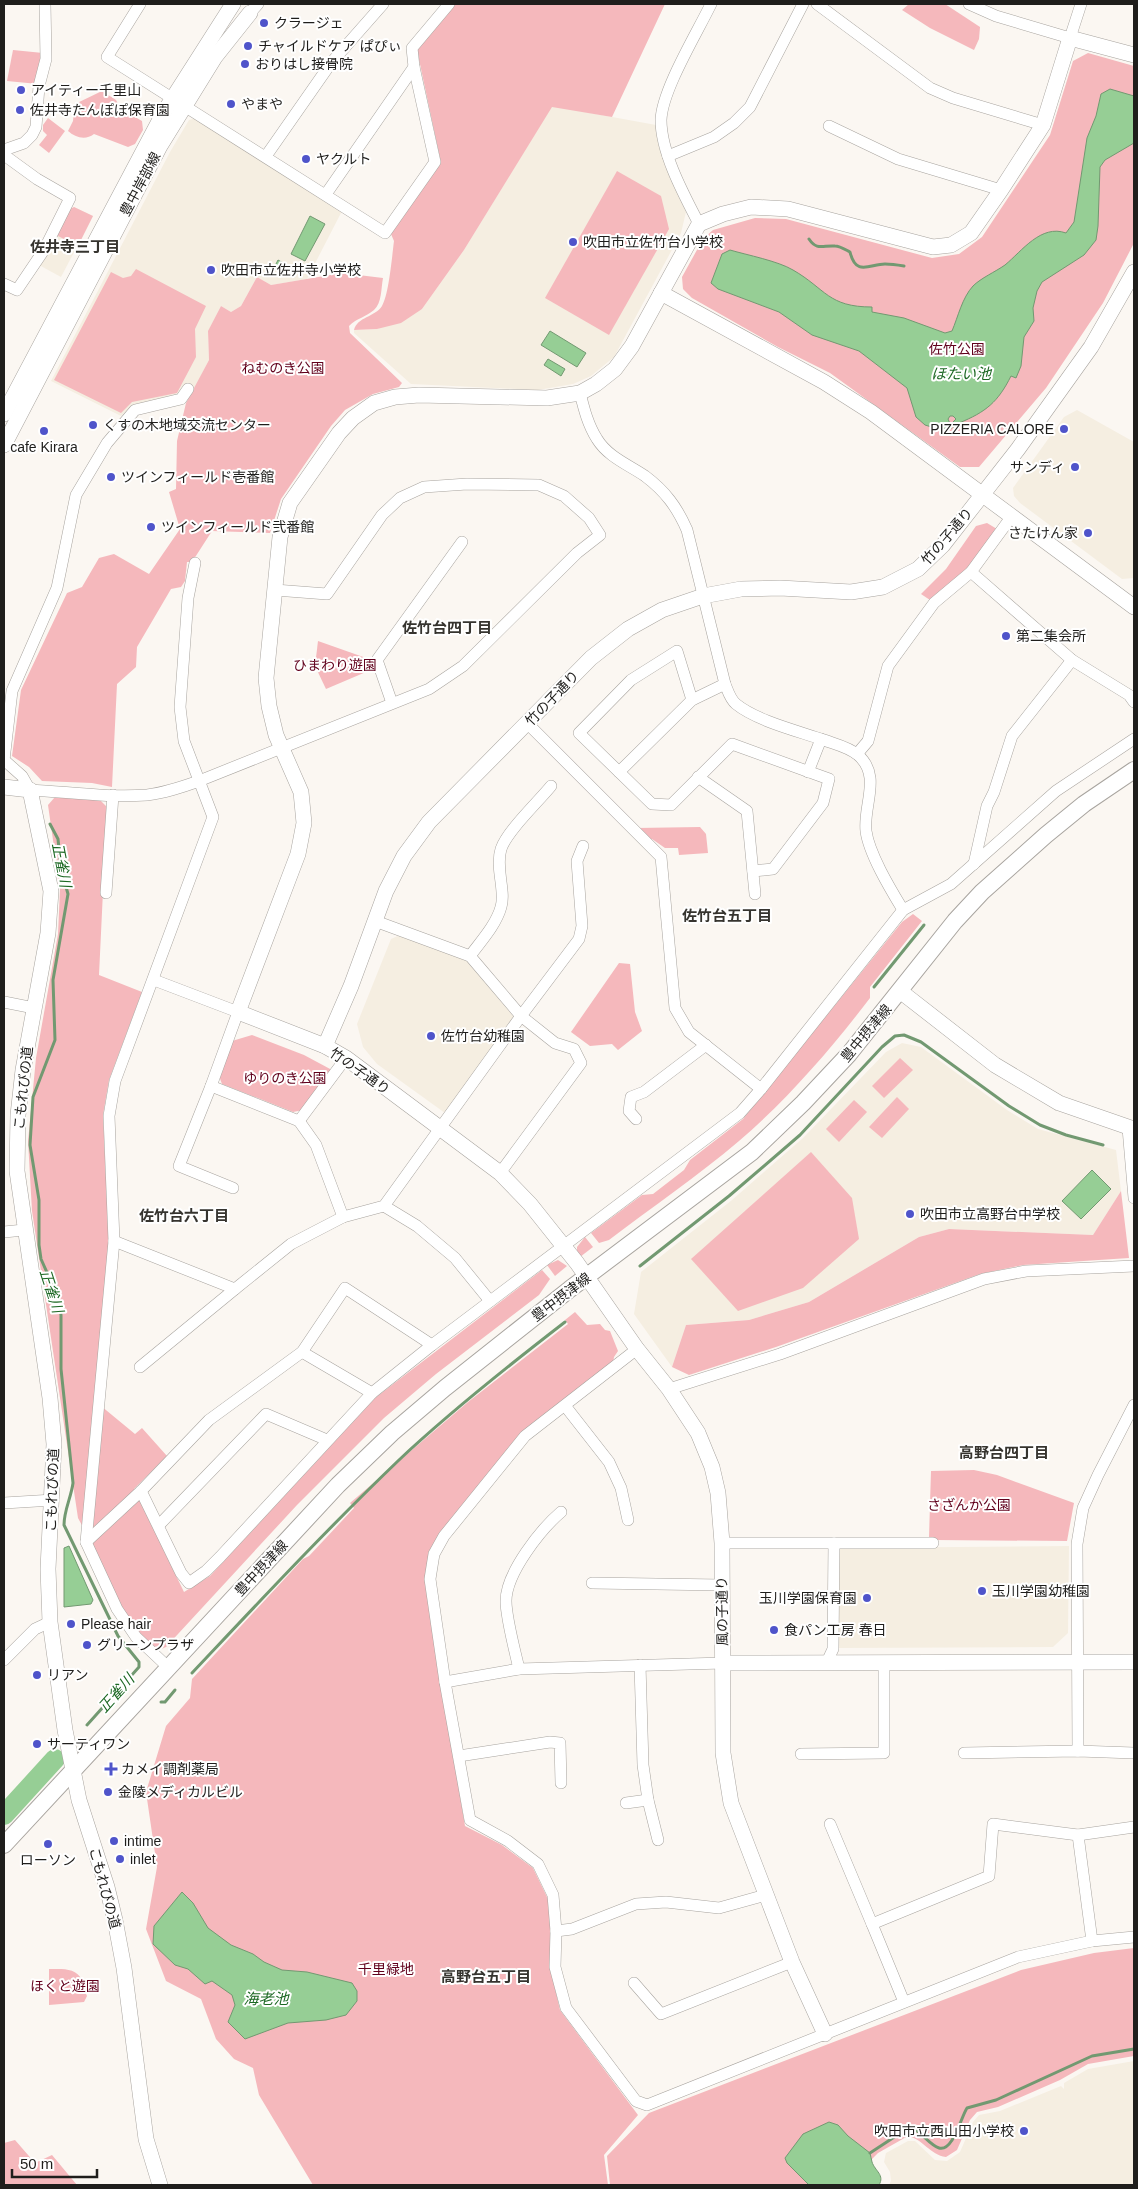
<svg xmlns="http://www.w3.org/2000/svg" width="1138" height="2189" font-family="Helvetica,'Noto Sans JP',sans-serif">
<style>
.built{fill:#f5eee1}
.green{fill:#f5b8bc}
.water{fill:#96ce95;stroke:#729971}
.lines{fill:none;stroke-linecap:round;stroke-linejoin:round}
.stream{stroke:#729971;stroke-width:3}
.river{stroke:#96ce95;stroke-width:20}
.minor-casing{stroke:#a8a49f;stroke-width:12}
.tertiary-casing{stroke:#a8a49f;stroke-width:16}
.secondary-casing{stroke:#a8a49f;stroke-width:18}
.minor{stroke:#fff;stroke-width:11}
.tertiary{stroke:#fff;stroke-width:15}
.secondary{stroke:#fff;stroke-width:16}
.poi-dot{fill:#4f54ca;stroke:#fff;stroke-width:2}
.labels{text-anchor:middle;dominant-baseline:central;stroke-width:4;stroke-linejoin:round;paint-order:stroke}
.poi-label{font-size:14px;fill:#1f1e1c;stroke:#fff;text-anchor:start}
.street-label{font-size:14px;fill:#1f1e1c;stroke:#fff}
.park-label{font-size:14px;fill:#61001c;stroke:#fff}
.neighbourhood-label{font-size:15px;font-weight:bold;fill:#36342f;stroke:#fff}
.water-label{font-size:15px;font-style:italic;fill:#1c6823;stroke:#fff}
</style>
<rect width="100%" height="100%" fill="#fbf7f2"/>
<g class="built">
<polygon points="552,106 656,125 663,159 686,212 681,233 614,357 591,376 573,384 538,390 411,384 354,333 354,330 377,329 422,309 464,250"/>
<polygon points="196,118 342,211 307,279 271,285 257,277 241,306 231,312 221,306 208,332 209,360 193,391 183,386 178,395 133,405 121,416 51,381 170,152 189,120"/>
<polygon points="74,207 93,216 61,277 39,265"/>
<polygon points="1077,410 1134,442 1134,578 1122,579 1020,503 1014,496 1013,488 1064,417"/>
<polygon points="400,935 466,960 515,1018 445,1113 377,1064 363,1047 357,1024 391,939"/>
<polygon points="902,1043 921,1047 1007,1110 1038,1129 1116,1150 1121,1191 1093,1235 949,1229 919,1237 809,1302 749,1320 686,1325 672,1367 634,1314 641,1272 732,1200 803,1138 886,1052"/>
<polygon points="1069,1546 1068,1633 1053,1647 838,1648 839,1548"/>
<polygon points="1134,2061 1134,2185 889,2185 891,2181 890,2172 884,2162 886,2153 908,2141 915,2141 935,2160 947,2161 960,2152 973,2122 979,2115 1000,2111 1061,2086 1064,2089 1064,2083 1088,2069"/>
</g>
<g class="green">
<path d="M456,4h209l-53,113 -60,-10 -88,143 -42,59 -21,14 -24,6 -23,1c3,-13 21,-13 28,-24 7,-12 10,-50 12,-65l-3,-7 50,-71 -24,-113z"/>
<polygon points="909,4 945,4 980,27 979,39 974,50 930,28 902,10"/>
<polygon points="13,50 43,53 38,84 7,81"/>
<polygon points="1088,53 1134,66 1134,243 1103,303 1046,388 979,467 960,467 830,373 778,347 692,298 683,289 682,277 703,239 713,230 755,218 786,219 932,258 959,254 982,237 1050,135 1073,61"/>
<path d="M102,91l14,9 5,9 21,12 1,9 -8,14 -7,3 -34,-13c-9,7 -19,3 -26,-3l5,-10 2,-17z"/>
<polygon points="48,118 65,131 49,153 39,145 47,135 43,131 43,125"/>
<polygon points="617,171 661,196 669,229 609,335 545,298"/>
<polygon points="74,207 93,216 81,240 74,244 56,235 70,209"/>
<polygon points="136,269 206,306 195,329 196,357 177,393 132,402 121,413 54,380 111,272 123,278 131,276"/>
<path d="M342,273l41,5c-2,10 -1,25 -9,32 -8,7 -17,8 -25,16l1,7 52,50 -3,4 -26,7 -28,16 -14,16 -50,73 -11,34 -58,-2 -20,31h-5l-2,19 -4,6 -10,2 -34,58 -1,20 -19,17 -5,103 -20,-4 -50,-2 -13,-14 -17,-11 9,-66 46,-97 15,-6 17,-29 15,-4 35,20 31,-45 -11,-37 7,-3 1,-48 9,-38 23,-43 -1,-29 13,-25 10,6 10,-6 16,-29 14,8z"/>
<polygon points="987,523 997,529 970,566 930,600 921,594 946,569 976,526"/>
<polygon points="318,641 369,659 373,669 326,689 315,666"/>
<polygon points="55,797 100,800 107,807 99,975 142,992 109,1080 103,1115 109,1240 95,1401 135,1434 142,1428 167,1456 134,1489 184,1592 210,1576 375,1398 542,1270 550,1279 539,1295 436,1374 384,1418 297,1505 166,1647 159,1650 136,1631 122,1610 95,1549 78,1518 32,1211 28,1141 36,1058 58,934 60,889 48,805"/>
<polygon points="700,827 706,834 708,853 679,855 678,848 665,848 652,839 649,841 636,828"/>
<path d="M913,914l9,7 -52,66v11c-39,51 -82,101 -131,143 -41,35 -87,66 -130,99l-10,3 -8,-10 51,-38 11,-1 31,-24 6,-10 53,-41 159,-197z"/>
<polygon points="619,963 630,964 635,1012 642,1031 618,1050 612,1044 590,1046 571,1032"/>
<polygon points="252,1035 304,1055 332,1070 303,1110 293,1112 222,1084 219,1076 232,1041"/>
<polygon points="900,1058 913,1070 884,1098 872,1086"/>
<polygon points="897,1097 909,1109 882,1138 869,1127"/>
<polygon points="854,1100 867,1112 839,1142 826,1129"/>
<polygon points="811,1152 852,1198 859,1239 803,1288 738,1311 691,1259"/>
<polygon points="1121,1191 1129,1258 1023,1265 980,1274 776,1347 689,1375 672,1367 686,1325 749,1320 809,1302 919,1237 949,1229 1093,1235"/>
<polygon points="585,1237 593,1247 580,1257 577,1252 577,1247"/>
<polygon points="558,1260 567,1266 555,1276 547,1265"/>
<polygon points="575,1312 587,1325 600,1324 605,1330 610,1331 618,1351 614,1357 613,1363 565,1403 452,1518 425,1581 465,1826 502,1845 533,1868 548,1899 551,1934 550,1966 560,2010 638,2115 604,2155 608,2185 313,2185 259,2095 253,2068 234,2059 216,2039 201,1999 166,1981 146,1929 157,1867 146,1792 166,1726 190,1698 192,1679 303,1559 309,1556 354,1508 350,1503 468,1402 568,1324 565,1320"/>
<polygon points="974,1470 997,1475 1074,1503 1067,1541 935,1540 929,1538 931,1471"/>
<path d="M1134,1948v108l-46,8 -28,16 -62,27 -21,5 -7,8 -13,30 -11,7c-16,-2 -23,-18 -38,-21l-30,17 -10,10 -52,22h-206l-3,-29 42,-43 372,-143 73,-17z"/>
<path d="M49,1969c12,0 27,-2 33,11 2,6 2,10 5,16l-3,6 -35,3z"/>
<polygon points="15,2140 35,2163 52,2155 77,2185 4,2185 4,2143"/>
</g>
<g class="water">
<path d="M1110,89l24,7v47l-29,17 -5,7 -2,59 -2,14 -12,15 -42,27 -5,9 -4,17 1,13 -10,16 -3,29 -5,12 -5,-2c-13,26 -25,36 -52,47v5h-5l-1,-6 3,-3 -3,-3h-3l-2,3 4,9 -14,1 -13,-4 -9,-8 -9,-29 -48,-37 -47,-16 -33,-23 -61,-23 -7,-6 11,-29 8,-4c17,5 48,11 63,20 33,19 35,37 79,37v5l32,6 41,15 7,-2c6,-14 10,-33 21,-45 8,-8 22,-14 32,-21 17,-14 36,-41 61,-32l8,-11 13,-84 9,-22 5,-22z"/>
<polygon points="310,216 325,224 305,261 291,254"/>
<polygon points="278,260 292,268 288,276 274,268"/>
<polygon points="550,331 586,353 577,367 541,345"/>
<polygon points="548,359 565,369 561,376 544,365"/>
<polygon points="1092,1170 1111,1189 1081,1219 1062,1201"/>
<polygon points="69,1546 93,1600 91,1604 64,1607 64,1548"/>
<polygon points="182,1892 193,1903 208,1928 231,1945 253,1954 264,1962 282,1970 307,1972 352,1983 357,1991 357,2001 346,2015 326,2020 288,2023 245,2039 228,2022 235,2005 232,1995 212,1981 205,1984 188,1969 175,1965 153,1944 154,1926"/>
<path d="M829,2122l9,3 10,11 22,17c1,3 1,6 2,9 3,9 13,13 7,23h-70l-22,-22 -2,-5 18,-24z"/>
</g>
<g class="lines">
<g class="stream">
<path d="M809,239c8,12 14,6 26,7 5,0 11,4 15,6 6,25 20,12 35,12 6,0 13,1 19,2"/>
<path d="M50,824l8,15 3,30 7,25 -15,86 2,60 -22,57 -3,48 9,55v45l2,14 16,36 4,20v54l12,114c-2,15 -9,27 -9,42l54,111 21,26v5l-52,58"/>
<polyline points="874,987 924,925"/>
<polyline points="640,1266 729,1196 800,1135 882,1047 895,1036 904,1035 921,1042 1009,1106 1040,1125 1066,1135 1103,1145"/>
<path d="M192,1673c68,-72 135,-144 207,-213 52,-49 109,-94 166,-138"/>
<polyline points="161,1702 165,1702 175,1690"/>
<path d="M870,2153l35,-23 9,-1c8,4 17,17 25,19 14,4 22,-31 28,-40l29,-8 96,-44 42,-7"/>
</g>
<polyline class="river" points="4,1815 55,1759"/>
<defs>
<g id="minor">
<polyline points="140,4 107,57 385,233 435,162 414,67 412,48 449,4"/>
<polyline points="817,4 930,88 953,98 1043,125"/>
<polyline points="969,4 996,16 1070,38 1081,4"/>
<polyline points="250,13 258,4"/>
<polyline points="829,126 898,159 1001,190"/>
<polyline points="4,150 24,143 32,135 36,127 39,86 46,59 45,4"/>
<polyline points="4,155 37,179 70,198 44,250 17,290 4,284"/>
<polyline points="266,156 331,63 383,4"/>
<polyline points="668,156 714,137 734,123 750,107 803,4"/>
<polyline points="326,194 414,67"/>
<path d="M699,224c-15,-29 -38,-71 -38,-104 1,-30 36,-87 50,-116"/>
<path d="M580,393c4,16 8,32 17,46 11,18 32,26 48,37 20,15 32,31 42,54l38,154c3,7 5,15 11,20 21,17 62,27 88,36 11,4 25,7 34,15 24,21 5,50 8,76 3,23 25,59 37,79"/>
<polyline points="971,572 1072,660 1129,695 1134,702"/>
<polyline points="692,700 677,651 631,680 579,733 652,804 671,805 732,744 829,779 823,803 773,869 753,871"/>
<polyline points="392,703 377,660 462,542"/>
<polyline points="528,724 661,857 675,1008 689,1032 761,1089"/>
<polyline points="857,754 868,741 888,666 934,603 971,572 1012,516"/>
<path d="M4,760l18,16 8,14c39,2 79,8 117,5 18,-2 35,-8 52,-14l230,-92 34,-23 114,-113 23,-18 -11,-17 -25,-22 -25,-11 -72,-1 -43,3 -24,11 -18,17 -55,79 -52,-4"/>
<polyline points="4,760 12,691 57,588 76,495 107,443 135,410 181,399 188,389"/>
<polyline points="619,772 692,700 725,684"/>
<polyline points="808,772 821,739"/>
<polyline points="698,777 747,811 755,894"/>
<polyline points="974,864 987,806 994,792 1012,736 1072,660"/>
<polyline points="106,893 113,795"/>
<polyline points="375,921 470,956 521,1016 555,1043 574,1049 581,1063 500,1173"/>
<path d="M470,956c11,-15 26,-31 31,-49 5,-16 -6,-39 0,-58 6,-18 37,-47 50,-63"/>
<polyline points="154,980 238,1012 211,1086 299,1121 316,1145 343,1217"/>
<polyline points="4,1002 34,1008"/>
<polyline points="211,1086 179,1166 233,1188"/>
<polyline points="636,1119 629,1111 631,1097 644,1092 706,1045"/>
<polyline points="299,1121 346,1058"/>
<polyline points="1128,1128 1134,1198"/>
<polyline points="384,1206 417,1226 455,1258 490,1301"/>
<polyline points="4,1232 24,1230"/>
<polyline points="114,1241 235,1289 291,1244 343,1217 384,1206 521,1016 579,939 582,926 577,861 583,846"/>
<polygon points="345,1288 432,1345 372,1393 220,1557 206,1571 189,1583 181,1573 141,1491 209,1420 302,1352"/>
<polyline points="432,1345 740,1113 761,1089 903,910 951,884 1056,791 1134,739"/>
<polyline points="637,1349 525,1436 444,1536 434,1554 430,1579 445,1682 470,1820 508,1841 538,1864 553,1895 556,1931 555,1967 566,2008 636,2101 647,2105 1018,1957 1092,1941 1134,1937"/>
<polyline points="302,1352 372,1393"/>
<polyline points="140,1367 235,1289"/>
<polyline points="669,1389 780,1354 984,1279 1026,1271 1134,1266"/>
<polyline points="566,1407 609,1462 621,1488 628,1520"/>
<polyline points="4,1503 53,1500"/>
<polyline points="159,1525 266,1414 327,1440"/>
<polyline points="86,1542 141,1491"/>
<polyline points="722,1543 933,1543"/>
<polyline points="592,1583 721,1585"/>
<polyline points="4,1660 35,1629 50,1622"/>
<polyline points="826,1664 833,1649 834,1543"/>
<polyline points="640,1665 643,1765 648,1800 658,1840"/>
<polyline points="169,1668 136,1637 117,1609 86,1542 114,1241 109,1116 115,1081 213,817 184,741 180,707 188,598 195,563"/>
<path d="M519,1669c-4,-18 -13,-51 -13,-68 0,-28 35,-72 55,-89"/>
<polyline points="445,1682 519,1669 723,1663"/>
<polyline points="1078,1751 1077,1544 1083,1508 1098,1475 1134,1405"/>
<polyline points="964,1753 1078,1751 1134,1753"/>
<polyline points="801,1754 884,1753 884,1664"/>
<polyline points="459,1756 550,1742 560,1743 561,1783"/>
<polyline points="626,1803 648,1800"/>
<polyline points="830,1824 872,1924"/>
<polyline points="1078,1835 1134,1827"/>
<polyline points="556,1931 572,1929 636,1904 666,1902 719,1908 766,1895"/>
<polyline points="634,1983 661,2014 792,1962"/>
<polyline points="904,2002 872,1924 989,1876 993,1824 1078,1835 1092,1941"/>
</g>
<g id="tertiary">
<polyline points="661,293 824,382 871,412 1134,607"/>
<polyline points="4,414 164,112 233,4"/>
<polyline points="4,445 160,146 215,57 250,13"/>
<polyline points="4,787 30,790 51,891 48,933 23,1070 18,1115 17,1171 50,1398 54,1444 48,1569 50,1622 65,1730 79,1800 107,1887 115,1920 124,1968 146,2139 160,2185"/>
<polyline points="900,991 995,1065 1059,1103 1134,1129"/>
<polyline points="325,1046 351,986 386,891 404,856 429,822 591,658 628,629 662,610 703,596 741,589 780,588 851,592 883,587 918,569 943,545 1018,449 1091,347 1134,272"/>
<polyline points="723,1663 1134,1662"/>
<polyline points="825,2034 792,1962 731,1803 723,1753 722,1543 718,1493 712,1467 698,1433 669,1389 637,1349 577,1263 530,1204 500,1173 346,1058 325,1046 238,1012 298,854 304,823 301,792 276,735 269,706 266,678 280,537 290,503 339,433 353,418 374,403 395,397 419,395 547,398 580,393 596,384 615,369 632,346 699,224 723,214 751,207 788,209 933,247 951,245 971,233 1001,190 1043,125 1070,38 1134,55"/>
</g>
<polyline id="secondary" points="4,1845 338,1485 392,1433 445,1388 570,1289 752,1152 803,1103 849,1054 955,921 982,892 1046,835 1084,804 1134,770"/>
</defs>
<use href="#minor" class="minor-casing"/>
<use href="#tertiary" class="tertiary-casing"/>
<use href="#secondary" class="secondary-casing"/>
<use href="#minor" class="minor"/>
<use href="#tertiary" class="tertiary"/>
<use href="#secondary" class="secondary"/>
</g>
<g class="poi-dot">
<circle cx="264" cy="23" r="5"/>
<circle cx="248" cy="46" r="5"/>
<circle cx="245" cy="64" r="5"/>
<circle cx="21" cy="90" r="5"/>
<circle cx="231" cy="104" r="5"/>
<circle cx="20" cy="110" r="5"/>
<circle cx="306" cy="159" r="5"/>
<circle cx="573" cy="242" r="5"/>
<circle cx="211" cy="270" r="5"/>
<circle cx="93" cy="425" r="5"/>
<circle cx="1064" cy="429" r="5"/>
<circle cx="44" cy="431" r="5"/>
<circle cx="1075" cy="467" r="5"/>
<circle cx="111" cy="477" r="5"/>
<circle cx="151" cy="527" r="5"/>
<circle cx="1088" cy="533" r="5"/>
<circle cx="1006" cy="636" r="5"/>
<circle cx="431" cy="1036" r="5"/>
<circle cx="910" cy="1214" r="5"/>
<circle cx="982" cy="1591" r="5"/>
<circle cx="867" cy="1598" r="5"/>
<circle cx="71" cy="1624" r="5"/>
<circle cx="774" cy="1630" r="5"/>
<circle cx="87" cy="1645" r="5"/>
<circle cx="37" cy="1675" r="5"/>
<circle cx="37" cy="1744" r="5"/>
<path d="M108.5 1761.5h5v5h5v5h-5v5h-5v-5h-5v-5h5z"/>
<circle cx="108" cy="1792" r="5"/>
<circle cx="114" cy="1841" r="5"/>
<circle cx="48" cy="1844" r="5"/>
<circle cx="120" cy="1859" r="5"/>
<circle cx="1024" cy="2131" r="5"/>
</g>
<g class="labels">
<g class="poi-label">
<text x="274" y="23">クラージェ</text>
<text x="258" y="46">チャイルドケア ぱぴぃ</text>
<text x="255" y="64">おりはし接骨院</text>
<text x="31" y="90">アイティー千里山</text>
<text x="241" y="104">やまや</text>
<text x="30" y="110">佐井寺たんぽぽ保育園</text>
<text x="316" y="159">ヤクルト</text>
<text x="583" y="242">吹田市立佐竹台小学校</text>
<text x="221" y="270">吹田市立佐井寺小学校</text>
<text x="103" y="425">くすの木地域交流センター</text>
<text x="1054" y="429" text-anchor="end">PIZZERIA CALORE</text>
<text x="44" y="447" text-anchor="middle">cafe Kirara</text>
<text x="1065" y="467" text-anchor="end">サンディ</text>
<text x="121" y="477">ツインフィールド壱番館</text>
<text x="161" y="527">ツインフィールド弐番館</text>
<text x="1078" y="533" text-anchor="end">さたけん家</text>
<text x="1016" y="636">第二集会所</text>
<text x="441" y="1036">佐竹台幼稚園</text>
<text x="920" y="1214">吹田市立高野台中学校</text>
<text x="992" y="1591">玉川学園幼稚園</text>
<text x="857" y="1598" text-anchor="end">玉川学園保育園</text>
<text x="81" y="1624">Please hair</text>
<text x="784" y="1630">食パン工房 春日</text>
<text x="97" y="1645">グリーンプラザ</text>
<text x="47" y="1675">リアン</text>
<text x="47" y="1744">サーティワン</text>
<text x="121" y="1769">カメイ調剤薬局</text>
<text x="118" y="1792">金陵メディカルビル</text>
<text x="124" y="1841">intime</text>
<text x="130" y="1859">inlet</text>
<text x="48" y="1860" text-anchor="middle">ローソン</text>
<text x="1014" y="2131" text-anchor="end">吹田市立西山田小学校</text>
</g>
<g class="street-label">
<text transform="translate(140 184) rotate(-62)">豊中岸部線</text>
<text transform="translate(947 536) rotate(-49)">竹の子通り</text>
<text transform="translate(552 698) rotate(-46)">竹の子通り</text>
<text transform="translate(866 1033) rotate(-50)">豊中摂津線</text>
<text transform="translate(360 1071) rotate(35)">竹の子通り</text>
<text transform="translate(23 1088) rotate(-84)">こもれびの道</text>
<text transform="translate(561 1297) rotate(-37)">豊中摂津線</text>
<text transform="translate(52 1490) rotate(-88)">こもれびの道</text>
<text transform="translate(261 1568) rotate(-47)">豊中摂津線</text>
<text transform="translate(722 1611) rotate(-91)">風の子通り</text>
<text transform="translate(105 1888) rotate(75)">こもれびの道</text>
</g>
<g class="park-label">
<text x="957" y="349">佐竹公園</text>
<text x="283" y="368">ねむのき公園</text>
<text x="335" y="665">ひまわり遊園</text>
<text x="285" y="1078">ゆりのき公園</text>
<text x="969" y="1505">さざんか公園</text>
<text x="386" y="1969">千里緑地</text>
<text x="65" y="1986">ほくと遊園</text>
</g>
<g class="neighbourhood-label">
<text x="75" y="246">佐井寺三丁目</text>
<text x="447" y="627">佐竹台四丁目</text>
<text x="727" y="915">佐竹台五丁目</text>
<text x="184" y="1215">佐竹台六丁目</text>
<text x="1004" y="1452">高野台四丁目</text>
<text x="486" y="1976">高野台五丁目</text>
</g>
<g class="water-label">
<text x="961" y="373">ほたい池</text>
<text transform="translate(62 865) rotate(79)">正雀川</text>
<text transform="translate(52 1291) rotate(72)">正雀川</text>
<text transform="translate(116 1693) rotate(-48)">正雀川</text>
<text x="266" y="1998">海老池</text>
</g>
</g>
<rect width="1138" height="2189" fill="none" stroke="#1f1e1c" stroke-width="10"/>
<path d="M12 2169v8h85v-8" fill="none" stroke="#1f1e1c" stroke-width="2.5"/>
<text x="20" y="2169" font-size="15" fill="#1f1e1c" stroke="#ffffff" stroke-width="4" paint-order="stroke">50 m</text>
</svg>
